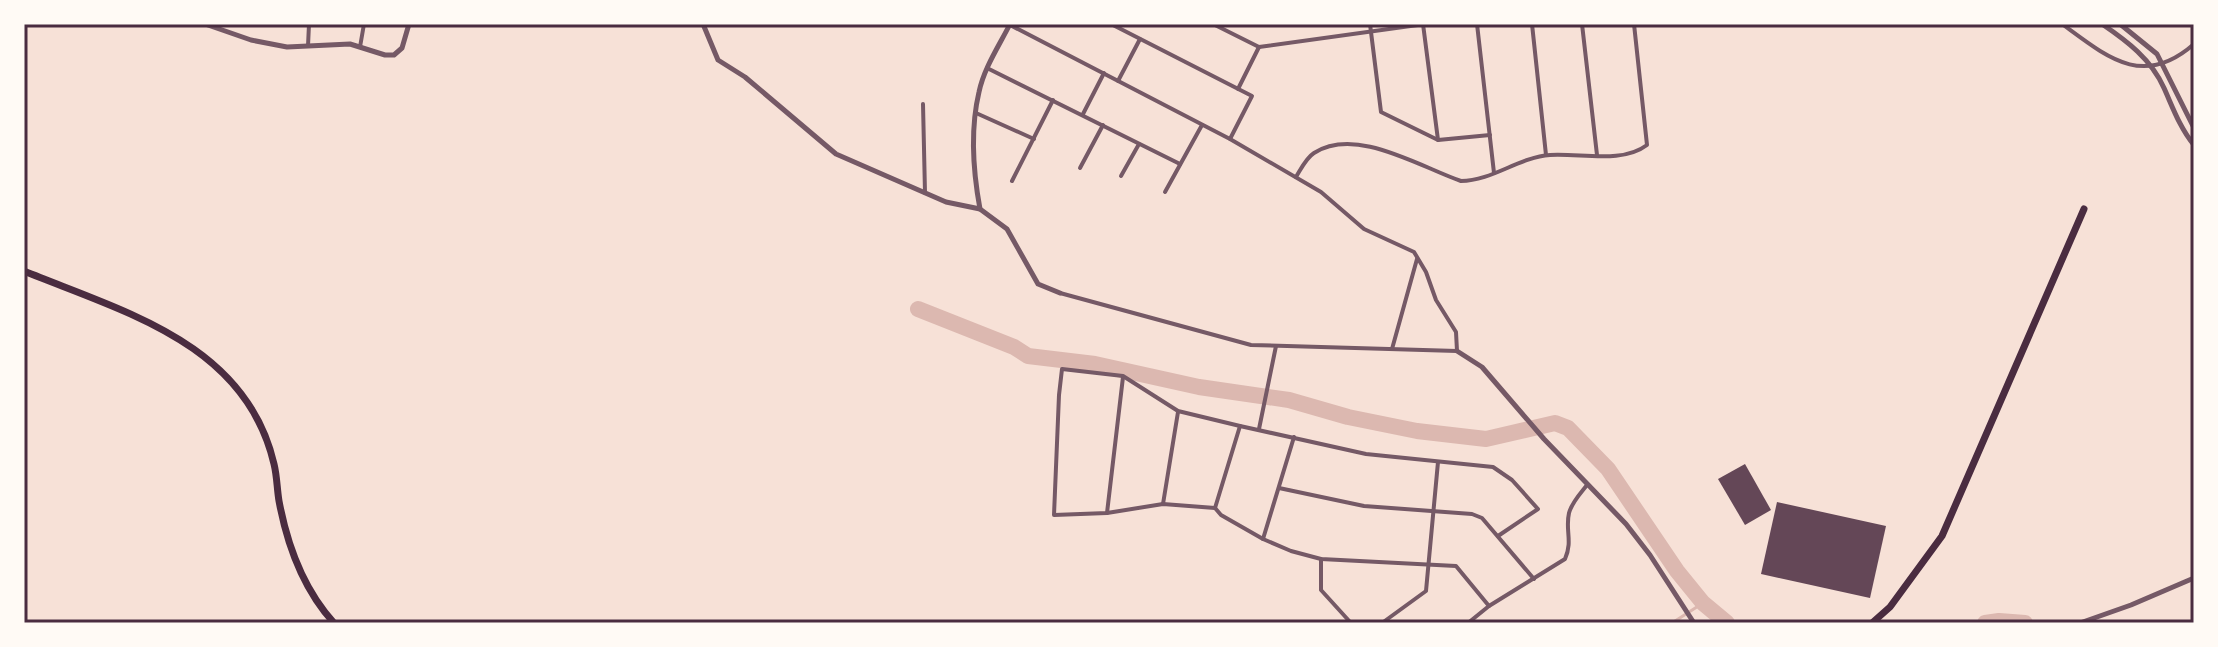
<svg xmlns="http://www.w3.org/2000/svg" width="2218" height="647" font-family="'Exo 2',sans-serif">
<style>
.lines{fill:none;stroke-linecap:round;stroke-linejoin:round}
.stream{stroke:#dcb8b0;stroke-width:3}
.river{stroke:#dcb8b0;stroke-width:16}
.building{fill:#644757}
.minor{stroke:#755966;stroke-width:4}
.tertiary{stroke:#755966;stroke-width:5}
.trunk{stroke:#4a2c40;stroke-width:7}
.neatline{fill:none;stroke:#4a2c40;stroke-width:3}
</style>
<rect width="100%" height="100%" fill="#f7e1d7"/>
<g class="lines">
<polyline class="stream" points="1672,623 1703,603"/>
<g class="river">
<polyline points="918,309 1014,347 1028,356 1095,364 1199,387 1289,400 1348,417 1417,431 1486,439 1555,423 1568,428 1608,469 1677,571 1703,603 1727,623"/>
<polyline points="1985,623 1999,621 2025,623"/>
</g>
</g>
<g class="building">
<polygon points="1745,464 1771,510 1745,525 1718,479"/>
<polygon points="1777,502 1886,526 1870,598 1761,574"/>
</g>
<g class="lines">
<g class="minor">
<polyline points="1111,24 1252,96 1230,139"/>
<polyline points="1213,24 1259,47 1425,24"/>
<polyline points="1370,24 1381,112 1438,140 1490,135"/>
<polyline points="1423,24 1438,140"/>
<polyline points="1477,24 1494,173"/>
<polyline points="1532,24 1546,155"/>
<polyline points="1582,24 1597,155"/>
<path d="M2062,24c45,33 81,65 132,20"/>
<polyline points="1010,25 1230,139 1321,192 1364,229 1414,252 1426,272 1436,300 1456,332 1457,351 1251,345 1060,293"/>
<polyline points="308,46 309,24"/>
<polyline points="360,47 364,24"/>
<polyline points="987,68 1180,164"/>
<polyline points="1118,81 1140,39"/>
<polyline points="1238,89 1259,47"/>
<polyline points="923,104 925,193"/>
<polyline points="976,113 1034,139"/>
<polyline points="1083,114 1104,73"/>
<polyline points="1080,168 1103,125"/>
<polyline points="1121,176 1139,144"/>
<path d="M1296,177c5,-8 10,-19 18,-24 42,-27 106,14 147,28 31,0 58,-24 89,-26 31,-2 72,9 97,-10l-13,-121"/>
<polyline points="1012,181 1053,100"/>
<polyline points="1165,192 1202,125"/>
<polyline points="1392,349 1417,259"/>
<polyline points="1259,429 1276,346"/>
<polyline points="1279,488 1364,506 1472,514 1482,518 1534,579"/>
<polyline points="1163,504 1178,412"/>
<polyline points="1215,508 1240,426"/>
<polyline points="1107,513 1123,377"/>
<polyline points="1263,539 1294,437"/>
<polyline points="1321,559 1321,590 1351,623"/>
<polyline points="1489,606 1456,566 1321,559 1291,551 1263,539 1221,515 1215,508 1163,504 1107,513 1054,515 1059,395 1062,369 1123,376 1178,411 1240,426 1366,454 1493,467 1512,480 1538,509 1498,536"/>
<polyline points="1382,623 1426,591 1438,462"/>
<path d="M1468,623l21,-17 76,-47c8,-18 0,-29 4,-46 3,-11 11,-19 18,-28"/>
</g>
<g class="tertiary">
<polyline points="205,24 251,40 287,47 350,44 385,55 394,55 402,48 409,24"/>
<polyline points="703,24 718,60 745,77 836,154 946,202 980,209 1007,229 1038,284 1060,293"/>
<path d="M2102,24c25,17 49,35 62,64 9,20 16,40 30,57"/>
<polyline points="2120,24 2157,54 2194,128"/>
<path d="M980,209c-7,-38 -10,-79 -1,-117 5,-24 20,-46 31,-68"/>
<polyline points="1457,351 1482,367 1544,439 1626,524 1650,555 1694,623"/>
<polyline points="2080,623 2131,605 2194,578"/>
</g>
<g class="trunk">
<path d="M24,271c100,41 222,72 250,193 3,12 3,25 5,37 8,43 25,89 55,122"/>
<polyline points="1872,623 1890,607 1942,536 2084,209"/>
</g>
</g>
<rect width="2218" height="647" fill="none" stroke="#fffaf5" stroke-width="52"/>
<rect x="26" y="26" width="2166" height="595" class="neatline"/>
</svg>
